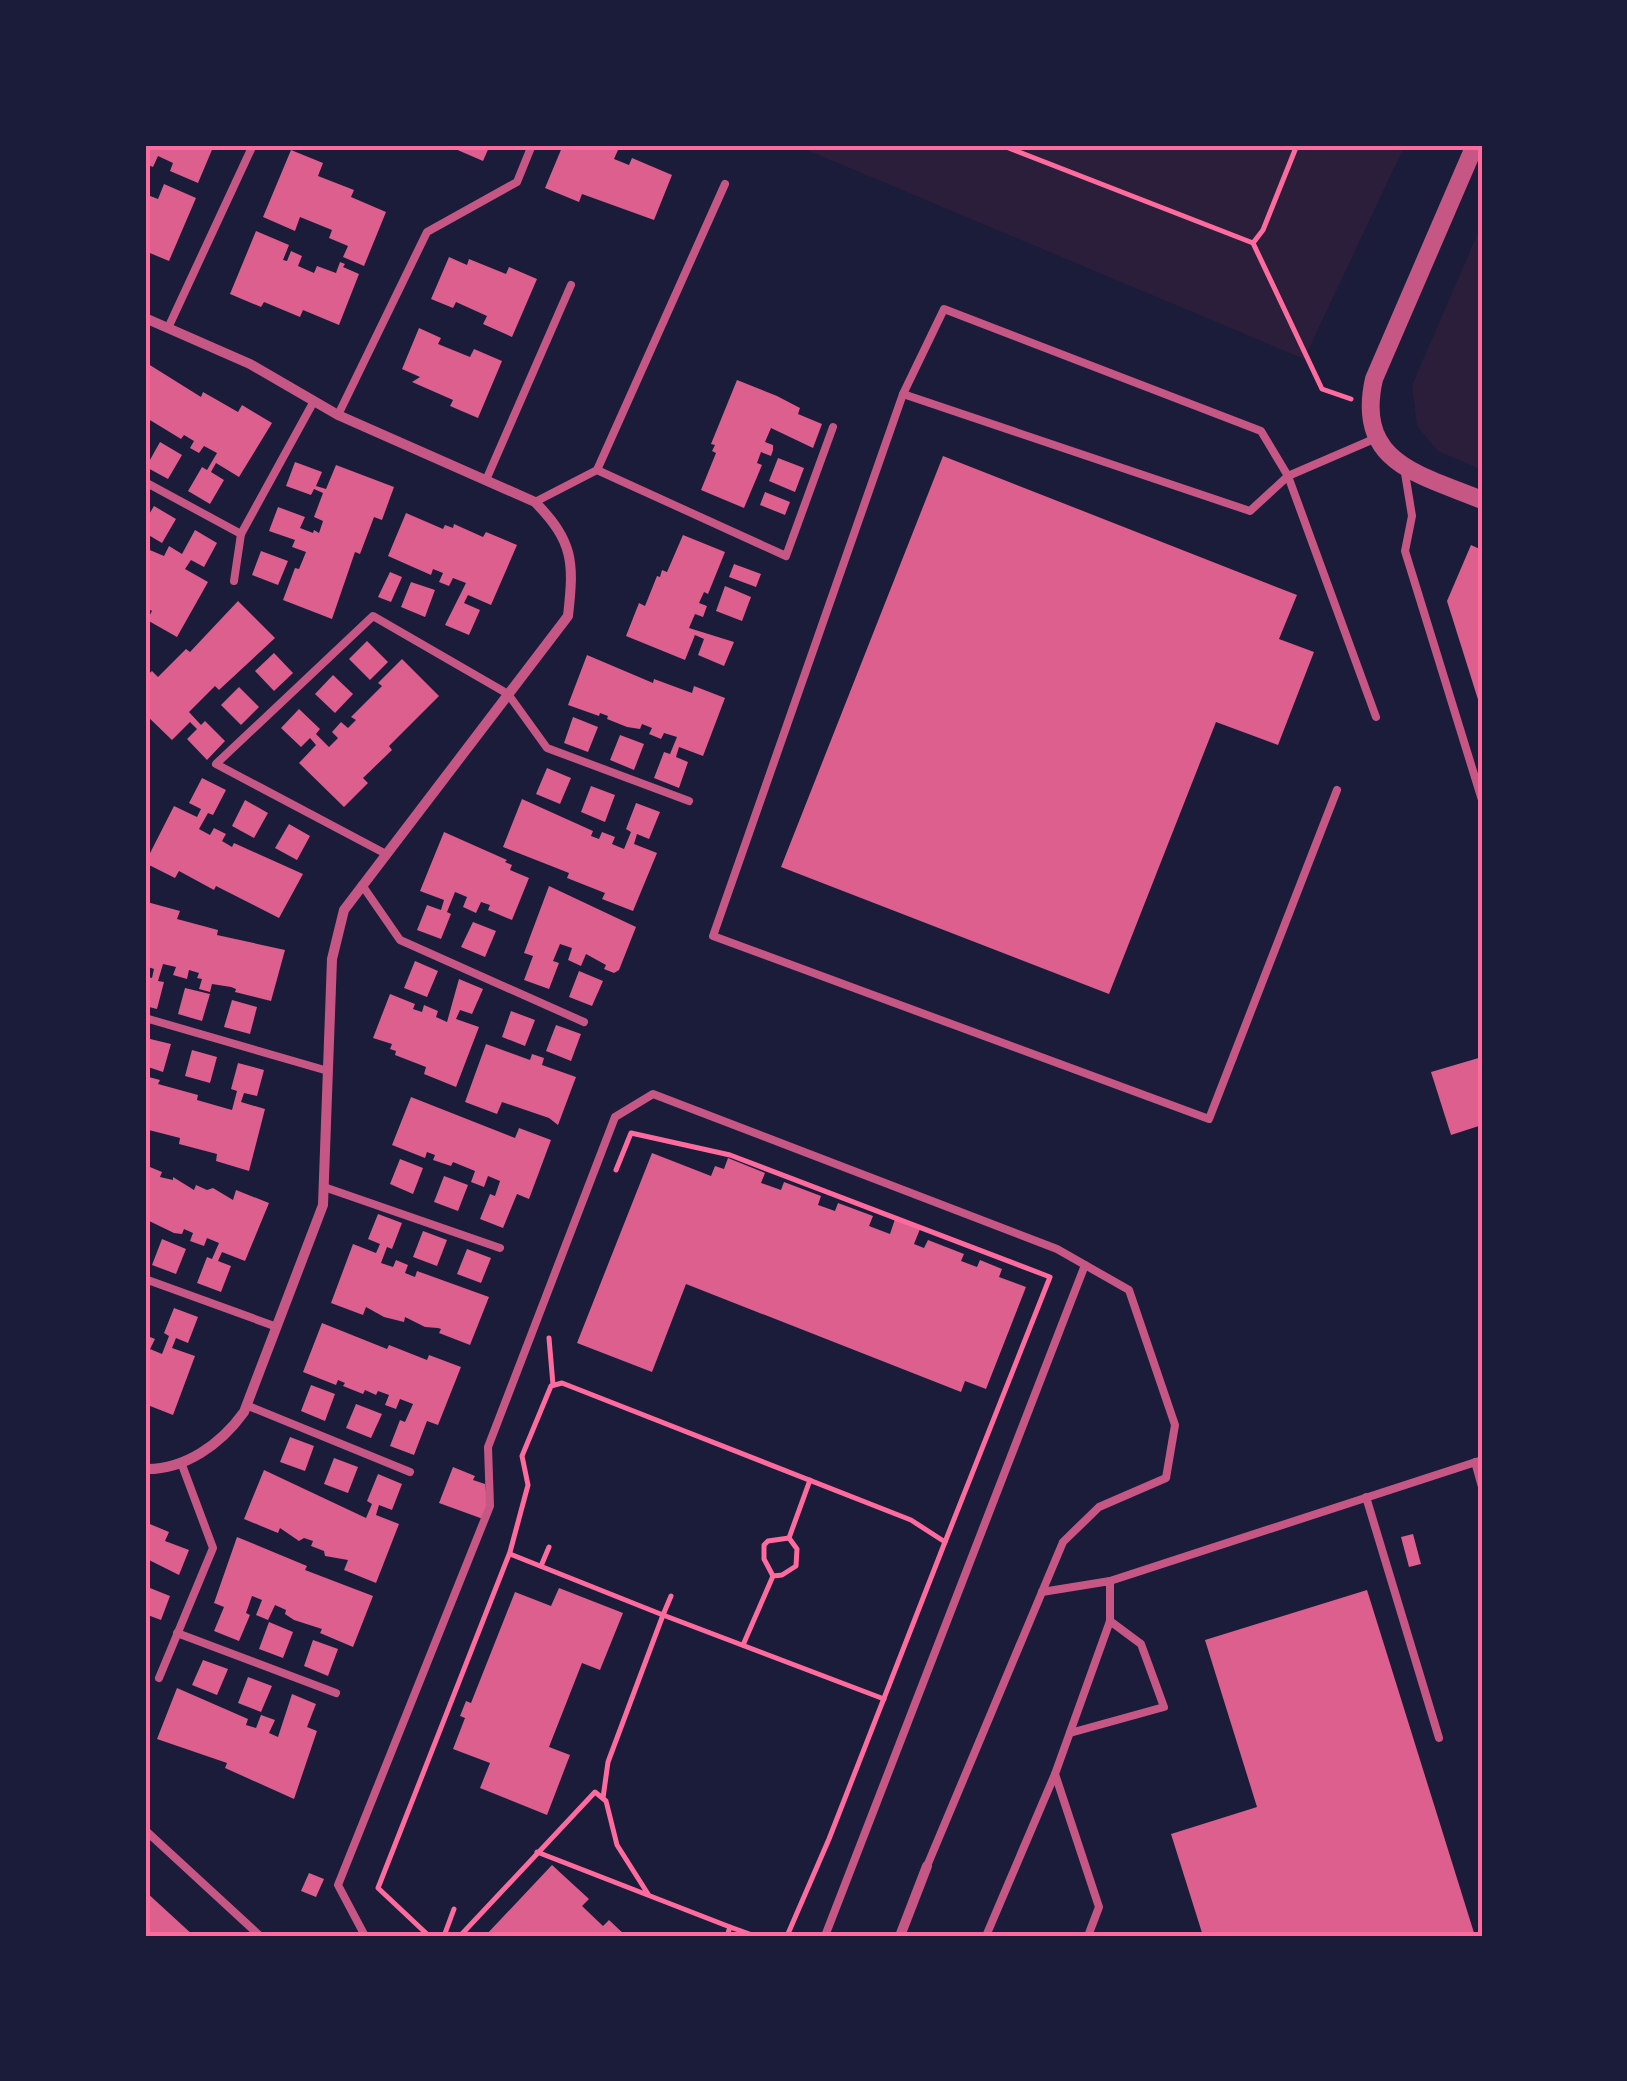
<svg xmlns="http://www.w3.org/2000/svg" width="1627" height="2081" font-family="'Nunito Sans',sans-serif">
<style>
.green{fill:#2a1e3b}
.building{fill:#dd5f8e}
.lines{fill:none;stroke-linecap:round;stroke-linejoin:round}
.path{stroke:#ff6b9d;stroke-width:5}
.service{stroke:#c65784;stroke-width:8}
.minor{stroke:#c65784;stroke-width:10}
.tertiary{stroke:#c65784;stroke-width:18}
.neatline{fill:none;stroke:#ff6b9d;stroke-width:4}
</style>
<rect width="100%" height="100%" fill="#1b1b3a"/>
<g class="green">
<polygon points="795,145 1405,145 1304,359"/>
<polygon points="1482,224 1482,470 1438,451 1417,426 1412,385"/>
</g>
<g class="building">
<polygon points="145,145 214,145 198,183 170,171 173,163 158,156 153,167 145,164"/>
<polygon points="446,145 490,145 483,161"/>
<polygon points="563,145 607,145 618,150 614,159 629,165 632,158 672,175 654,220 582,194 579,202 545,188"/>
<polygon points="291,150 323,163 318,176 354,190 351,197 386,212 364,266 343,257 348,246 329,238 332,230 300,217 295,231 263,217"/>
<polygon points="164,184 196,198 169,261 145,251 145,194 158,199"/>
<polygon points="256,231 289,245 283,260 287,261 291,251 302,256 298,266 314,273 317,266 336,273 340,262 345,264 343,267 359,274 339,325 303,310 300,317 264,302 261,307 230,294"/>
<polygon points="449,257 467,265 469,259 506,274 509,267 537,279 512,337 483,324 487,316 456,302 453,308 431,299"/>
<polygon points="419,328 441,338 438,344 470,357 474,349 502,361 478,418 450,406 453,400 412,382 420,377 402,369"/>
<polygon points="145,362 201,397 203,392 238,412 242,405 272,423 239,477 216,463 211,472 224,480 210,504 188,491 202,467 207,470 217,453 204,446 199,453 190,448 194,441 184,435 181,439 145,417"/>
<polygon points="737,380 777,396 800,408 798,414 822,424 813,448 771,428 765,442 773,445 773,450 771,456 761,452 757,463 762,465 744,508 701,490 716,453 712,451 715,445 711,444"/>
<polygon points="160,442 182,455 168,479 146,467"/>
<polygon points="943,456 1297,595 1279,639 1314,652 1278,745 1216,722 1109,994 781,867"/>
<polygon points="778,458 804,468 795,492 769,481"/>
<polygon points="295,462 322,472 316,486 326,489 336,465 394,487 382,520 374,517 360,554 355,552 332,619 283,600 295,568 299,569 306,552 292,547 295,540 269,531 278,507 305,517 300,528 313,533 314,530 319,533 323,521 314,517 323,493 314,489 311,495 286,486"/>
<polygon points="765,492 790,502 785,515 760,505"/>
<polygon points="154,506 176,519 162,543 145,533 145,521"/>
<polygon points="406,513 443,529 445,525 453,528 454,524 483,537 486,532 517,545 491,605 468,595 464,603 480,610 469,635 445,625 466,583 453,578 449,586 439,582 443,573 433,569 431,575 388,556"/>
<polygon points="195,530 217,543 204,567 191,560 185,569 208,582 177,637 147,620 152,611 145,607 145,548 164,556 169,546 182,554"/>
<polygon points="683,535 725,552 708,594 704,592 699,603 707,606 703,617 695,614 689,628 734,642 724,666 698,655 704,639 695,635 685,660 626,636 639,603 645,606 657,576 660,577 662,570 667,572"/>
<polygon points="1471,545 1482,550 1481,709 1447,601"/>
<polygon points="261,551 288,561 278,585 252,575"/>
<polygon points="734,564 761,574 756,587 729,577"/>
<polygon points="390,572 402,577 391,602 378,597"/>
<polygon points="411,582 435,590 425,617 401,607"/>
<polygon points="725,586 751,597 742,621 716,611"/>
<polygon points="238,601 275,638 219,690 215,686 189,712 201,725 205,721 225,741 207,760 187,739 197,729 190,722 172,740 145,714 145,677 152,671 158,677 186,649 190,652"/>
<polygon points="367,641 388,662 370,680 349,659"/>
<polygon points="274,653 293,673 274,691 255,671"/>
<polygon points="587,655 653,683 654,679 692,693 694,686 725,698 703,756 679,747 676,757 688,762 679,788 654,778 664,752 670,754 677,737 664,733 661,739 649,734 652,728 642,724 640,729 627,727 607,719 608,716 600,713 599,716 568,705"/>
<polygon points="402,659 439,696 389,746 392,750 363,778 368,783 344,807 299,763 316,745 310,738 301,747 281,728 299,709 320,729 316,734 329,747 338,738 332,732 341,722 348,728 356,720 351,717 382,686 378,683"/>
<polygon points="333,675 353,694 335,713 315,694"/>
<polygon points="239,687 259,707 241,725 221,705"/>
<polygon points="573,717 598,727 588,752 564,743"/>
<polygon points="620,735 644,744 634,770 610,760"/>
<polygon points="547,768 571,778 560,804 536,794"/>
<polygon points="202,778 226,790 213,815 208,813 199,829 210,835 214,828 226,834 222,841 232,847 234,843 303,874 279,918 216,886 214,890 179,871 175,878 145,863 174,806 197,817 201,809 189,803"/>
<polygon points="591,786 615,795 605,822 581,812"/>
<polygon points="522,799 593,831 591,836 599,839 602,832 615,837 612,844 624,849 631,832 626,829 636,803 660,812 649,839 637,834 634,844 657,853 633,911 602,899 605,893 567,878 569,873 503,847"/>
<polygon points="245,800 268,813 254,838 232,826"/>
<polygon points="289,824 310,836 297,860 275,848"/>
<polygon points="444,832 507,860 505,862 512,865 510,870 529,878 512,920 488,910 490,905 481,902 476,913 463,907 467,897 455,892 447,912 451,914 441,939 417,930 427,905 441,910 444,900 420,891"/>
<polygon points="549,886 636,927 619,970 614,973 604,969 606,965 586,954 581,966 568,960 572,948 560,944 553,961 559,963 549,989 524,980 533,956 524,953"/>
<polygon points="147,902 180,911 177,919 218,930 217,935 285,950 271,1001 235,992 236,989 231,987 212,984 210,992 199,989 202,979 197,978 199,973 189,970 187,979 173,975 176,967 163,964 158,981 164,982 157,1009 145,1006 145,976 152,978 154,969 145,966"/>
<polygon points="473,922 496,931 485,957 461,947"/>
<polygon points="415,961 438,971 427,997 404,988"/>
<polygon points="579,971 603,981 592,1006 569,997"/>
<polygon points="459,979 483,989 472,1014 460,1010 456,1019 479,1027 456,1087 424,1074 426,1067 395,1055 396,1051 390,1049 392,1044 373,1038 390,994 415,1004 413,1009 422,1012 424,1005 438,1011 436,1017 447,1022"/>
<polygon points="185,988 210,994 202,1021 178,1014"/>
<polygon points="232,1000 257,1007 250,1034 224,1027"/>
<polygon points="511,1011 535,1020 525,1046 502,1037"/>
<polygon points="556,1025 581,1034 571,1061 546,1051"/>
<polygon points="146,1038 171,1044 163,1072 145,1066"/>
<polygon points="486,1044 530,1060 532,1054 544,1058 542,1065 576,1077 558,1125 549,1118 502,1102 497,1114 465,1102"/>
<polygon points="192,1050 217,1057 210,1083 185,1076"/>
<polygon points="1482,1057 1482,1125 1451,1135 1431,1072"/>
<polygon points="238,1063 264,1070 257,1096 244,1093 241,1102 265,1109 249,1171 216,1161 217,1154 179,1144 180,1138 145,1129 145,1076 160,1080 158,1084 198,1095 197,1100 232,1110 237,1091 231,1089"/>
<polygon points="411,1097 515,1138 519,1128 551,1140 529,1199 517,1194 503,1228 480,1219 490,1194 495,1196 500,1181 488,1176 484,1187 471,1182 475,1171 453,1162 451,1166 433,1160 435,1155 427,1152 425,1158 392,1145"/>
<polygon points="652,1153 711,1176 715,1166 724,1169 728,1158 765,1173 761,1183 781,1190 784,1182 821,1196 818,1205 835,1211 838,1203 873,1216 869,1226 890,1234 895,1219 920,1229 914,1244 924,1248 928,1240 964,1254 961,1261 977,1267 980,1260 1002,1269 999,1277 1026,1287 986,1389 965,1381 961,1392 686,1284 652,1372 577,1343"/>
<polygon points="400,1159 423,1168 413,1194 390,1184"/>
<polygon points="145,1165 162,1172 160,1177 173,1180 173,1177 194,1190 196,1185 207,1190 213,1188 233,1200 236,1190 269,1203 245,1261 222,1252 218,1261 231,1266 221,1292 197,1283 207,1257 212,1259 219,1243 207,1238 204,1246 190,1241 193,1233 184,1229 182,1234 174,1233 145,1219"/>
<polygon points="444,1176 468,1185 458,1211 434,1202"/>
<polygon points="378,1214 402,1223 392,1249 387,1247 381,1263 393,1267 396,1260 408,1265 405,1273 415,1277 417,1271 489,1297 470,1345 439,1333 441,1329 438,1328 425,1327 405,1317 404,1322 384,1317 366,1307 363,1315 331,1303 353,1244 376,1253 380,1244 368,1239"/>
<polygon points="423,1231 447,1240 437,1266 413,1257"/>
<polygon points="162,1239 186,1249 176,1274 152,1265"/>
<polygon points="467,1249 491,1258 481,1283 457,1274"/>
<polygon points="174,1308 198,1317 188,1343 176,1338 172,1348 195,1356 173,1415 145,1404 145,1335 155,1339 150,1349 162,1354 169,1336 164,1333"/>
<polygon points="322,1323 387,1349 389,1345 427,1360 429,1355 461,1367 438,1425 427,1421 414,1455 390,1446 400,1420 405,1422 413,1404 400,1399 396,1409 385,1405 389,1395 378,1391 376,1395 365,1390 363,1394 343,1386 345,1383 338,1380 336,1385 303,1372"/>
<polygon points="311,1385 335,1394 325,1421 301,1411"/>
<polygon points="356,1404 382,1414 371,1438 346,1428"/>
<polygon points="290,1437 314,1446 305,1471 280,1462"/>
<polygon points="334,1458 358,1467 348,1493 324,1484"/>
<polygon points="453,1467 475,1476 473,1480 485,1484 488,1505 483,1519 439,1503"/>
<polygon points="264,1470 366,1518 372,1504 367,1501 378,1474 402,1484 392,1510 379,1505 376,1515 399,1524 376,1583 344,1570 348,1560 325,1556 324,1551 311,1546 313,1541 304,1538 299,1541 280,1528 278,1533 244,1519"/>
<polygon points="145,1522 169,1532 165,1541 189,1550 179,1575 145,1558"/>
<polygon points="1413,1534 1421,1564 1409,1567 1401,1537"/>
<polygon points="237,1537 307,1566 305,1570 373,1596 353,1647 320,1633 322,1629 294,1620 285,1614 286,1610 275,1605 268,1620 256,1615 262,1600 252,1596 246,1613 250,1615 239,1641 214,1631 224,1607 214,1603"/>
<polygon points="145,1586 170,1596 161,1620 145,1614"/>
<polygon points="559,1588 623,1613 600,1670 582,1663 549,1747 570,1755 547,1815 480,1788 490,1763 453,1749 465,1718 460,1716 466,1701 471,1703 515,1592 551,1606"/>
<polygon points="1367,1590 1475,1936 1203,1936 1171,1834 1257,1807 1205,1640"/>
<polygon points="269,1622 293,1632 283,1658 259,1649"/>
<polygon points="313,1640 338,1649 328,1676 304,1666"/>
<polygon points="203,1660 228,1669 217,1695 192,1685"/>
<polygon points="248,1677 272,1686 261,1712 238,1703"/>
<polygon points="177,1688 248,1719 246,1725 256,1728 261,1715 275,1720 269,1733 278,1737 292,1694 316,1704 307,1727 317,1731 294,1799 225,1768 227,1763 157,1739"/>
<polygon points="552,1865 589,1899 582,1906 603,1926 609,1920 626,1936 485,1936"/>
<polygon points="309,1873 324,1879 316,1897 301,1891"/>
<polygon points="145,1891 194,1936 145,1936"/>
</g>
<g class="lines">
<g class="path">
<polyline points="1001,145 1253,243 1322,389 1351,399"/>
<polyline points="1253,243 1263,230 1297,145"/>
<polyline points="616,1170 631,1133 730,1155 1050,1277 945,1542"/>
<polyline points="549,1338 553,1385"/>
<polyline points="510,1554 663,1615 671,1596"/>
<polyline points="541,1566 549,1547"/>
<polyline points="773,1576 764,1559 764,1545 768,1541 789,1538"/>
<polyline points="743,1645 773,1576 782,1575 796,1566 797,1549 789,1538 810,1480"/>
<polyline points="603,1798 608,1762 663,1615 884,1699"/>
<polyline points="537,1852 730,1927"/>
<polyline points="429,1936 378,1888 510,1552 528,1485 522,1456 551,1386 562,1383 911,1520 945,1542 829,1839 787,1936"/>
<polyline points="444,1936 454,1909"/>
<polyline points="460,1936 595,1792 606,1801 617,1845 648,1894"/>
<polyline points="727,1936 730,1927 755,1936"/>
</g>
<g class="service">
<polygon points="944,309 1261,431 1288,476 1250,511 903,394"/>
<polyline points="168,328 253,145"/>
<polyline points="903,394 713,936 1209,1119 1337,790"/>
<polyline points="338,415 427,232 517,182 532,145"/>
<polyline points="1374,439 1288,476 1376,717"/>
<polyline points="1404,467 1412,516 1405,551 1482,800"/>
<polyline points="597,470 786,556 833,427"/>
<polyline points="486,480 571,285"/>
<polyline points="145,482 241,534 314,401"/>
<polyline points="535,502 597,470 725,184"/>
<polyline points="234,581 241,534"/>
<polyline points="386,854 216,764 373,616 508,694 547,748 689,801"/>
<polyline points="362,885 400,940 584,1022"/>
<polyline points="145,1018 328,1071"/>
<polyline points="324,1187 500,1248"/>
<polyline points="145,1279 277,1327"/>
<polyline points="246,1405 410,1472"/>
<polyline points="1475,1462 1482,1487"/>
<polyline points="1366,1497 1439,1738"/>
<polyline points="1110,1581 1482,1460"/>
<polyline points="1042,1592 1110,1581 1110,1621 1055,1774 1099,1907 1088,1936"/>
<polyline points="177,1633 336,1693"/>
<polyline points="159,1678 213,1548 182,1465"/>
<polyline points="1070,1733 1164,1707 1141,1644 1110,1621"/>
<polyline points="145,1830 260,1936"/>
<polyline points="365,1936 338,1885 490,1506 488,1447 615,1117 653,1094 1057,1249 1129,1290 1175,1425 1166,1478 1099,1507 1063,1542 927,1866"/>
<polyline points="825,1936 1085,1265"/>
<polyline points="986,1936 1055,1774"/>
</g>
<g class="minor">
<path d="M145,318l105,46 88,51 197,87c39,40 39,60 33,114l-224,294 -12,49 -9,246 -79,207c-23,32 -59,58 -99,57"/>
<polyline points="900,1936 927,1866"/>
</g>
<path class="tertiary" d="M1475,145l-101,234c-19,84 45,95 108,121"/>
</g>
<rect width="1627" height="2081" fill="none" stroke="#1b1b3a" stroke-width="295"/>
<rect x="148" y="148" width="1332" height="1786" class="neatline"/>
</svg>
